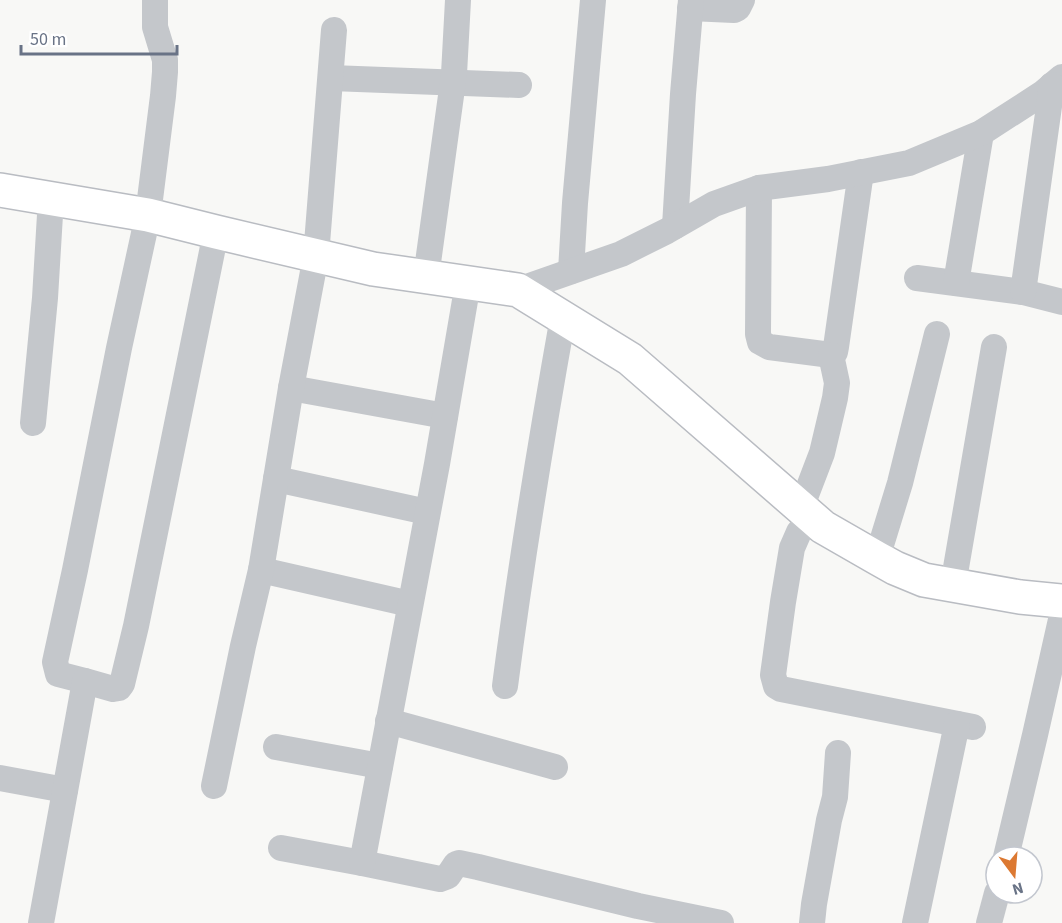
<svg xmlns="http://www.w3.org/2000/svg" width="1062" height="923" font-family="'Source Sans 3',sans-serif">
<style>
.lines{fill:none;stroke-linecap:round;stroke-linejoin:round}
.secondary-casing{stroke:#b9bcc2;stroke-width:36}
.street{stroke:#c4c7cb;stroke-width:26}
.secondary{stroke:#fff;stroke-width:33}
</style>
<rect width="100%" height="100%" fill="#f8f8f6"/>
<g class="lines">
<defs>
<polyline id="secondary" points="0,190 148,215 216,232 373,269 518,290 630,359 823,527 877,558 895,568 924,580 1020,597 1062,601"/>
</defs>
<use href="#secondary" class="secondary-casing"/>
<g class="street">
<polyline points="690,8 734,10 738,8 742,0"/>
<polyline points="331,78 519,85"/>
<polyline points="759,188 758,334 760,342 769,347 831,355 835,352 836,347 861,172"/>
<polyline points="675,226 683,94 691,0"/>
<polyline points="571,271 575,203 593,0"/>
<polyline points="426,277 454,74 458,0"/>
<polyline points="917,278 1023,292 1062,302"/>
<polyline points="956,283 981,133"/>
<polyline points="518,290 621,254 667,231 714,204 759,188 828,179 909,163 981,133 1043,93 1062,77"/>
<polyline points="1023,292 1052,85"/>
<polyline points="291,388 445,416"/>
<polyline points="33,423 45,298 51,198"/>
<polyline points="276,479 427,512"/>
<polyline points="801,508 822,453 835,398 837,383 831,355"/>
<polyline points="812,517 799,532 792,548 783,602 773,675 776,686 781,689 973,727"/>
<polyline points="877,558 900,483 937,334"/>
<polyline points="261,570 410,604"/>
<polyline points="953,585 994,347"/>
<polyline points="85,681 58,674 55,662 75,570 119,348 148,215 163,96 165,72 165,60 155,27 155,0"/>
<path d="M505,686c16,-123 36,-246 58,-369"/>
<polyline points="388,721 555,767"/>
<polyline points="276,747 380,766"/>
<polyline points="0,778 65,790"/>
<polyline points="214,786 243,646 261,570 291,388 316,256 334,30"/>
<polyline points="281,848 362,863 440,879 448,876 456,864 459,863 478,867 638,906 721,923"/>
<polyline points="1006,857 1035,735 1062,615"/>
<polyline points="362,863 437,464 468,283"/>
<polyline points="41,923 85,681 113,689 119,688 122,684 136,626 216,232"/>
<polyline points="812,923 814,904 829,820 835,797 838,753"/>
<polyline points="915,923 957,724"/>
<polyline points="989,923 997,893"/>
</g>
<use href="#secondary" class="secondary"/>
</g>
<g transform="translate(1014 875) rotate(164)"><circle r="28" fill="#ffffff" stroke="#c3c7cf" stroke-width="1.5"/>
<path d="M0-4.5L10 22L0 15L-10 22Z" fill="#dc7932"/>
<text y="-9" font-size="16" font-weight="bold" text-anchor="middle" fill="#697386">N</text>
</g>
<path d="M21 45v9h156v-9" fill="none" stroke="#697386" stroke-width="3"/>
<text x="30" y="45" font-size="18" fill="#697386" stroke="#ffffff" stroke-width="4.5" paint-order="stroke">50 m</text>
</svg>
